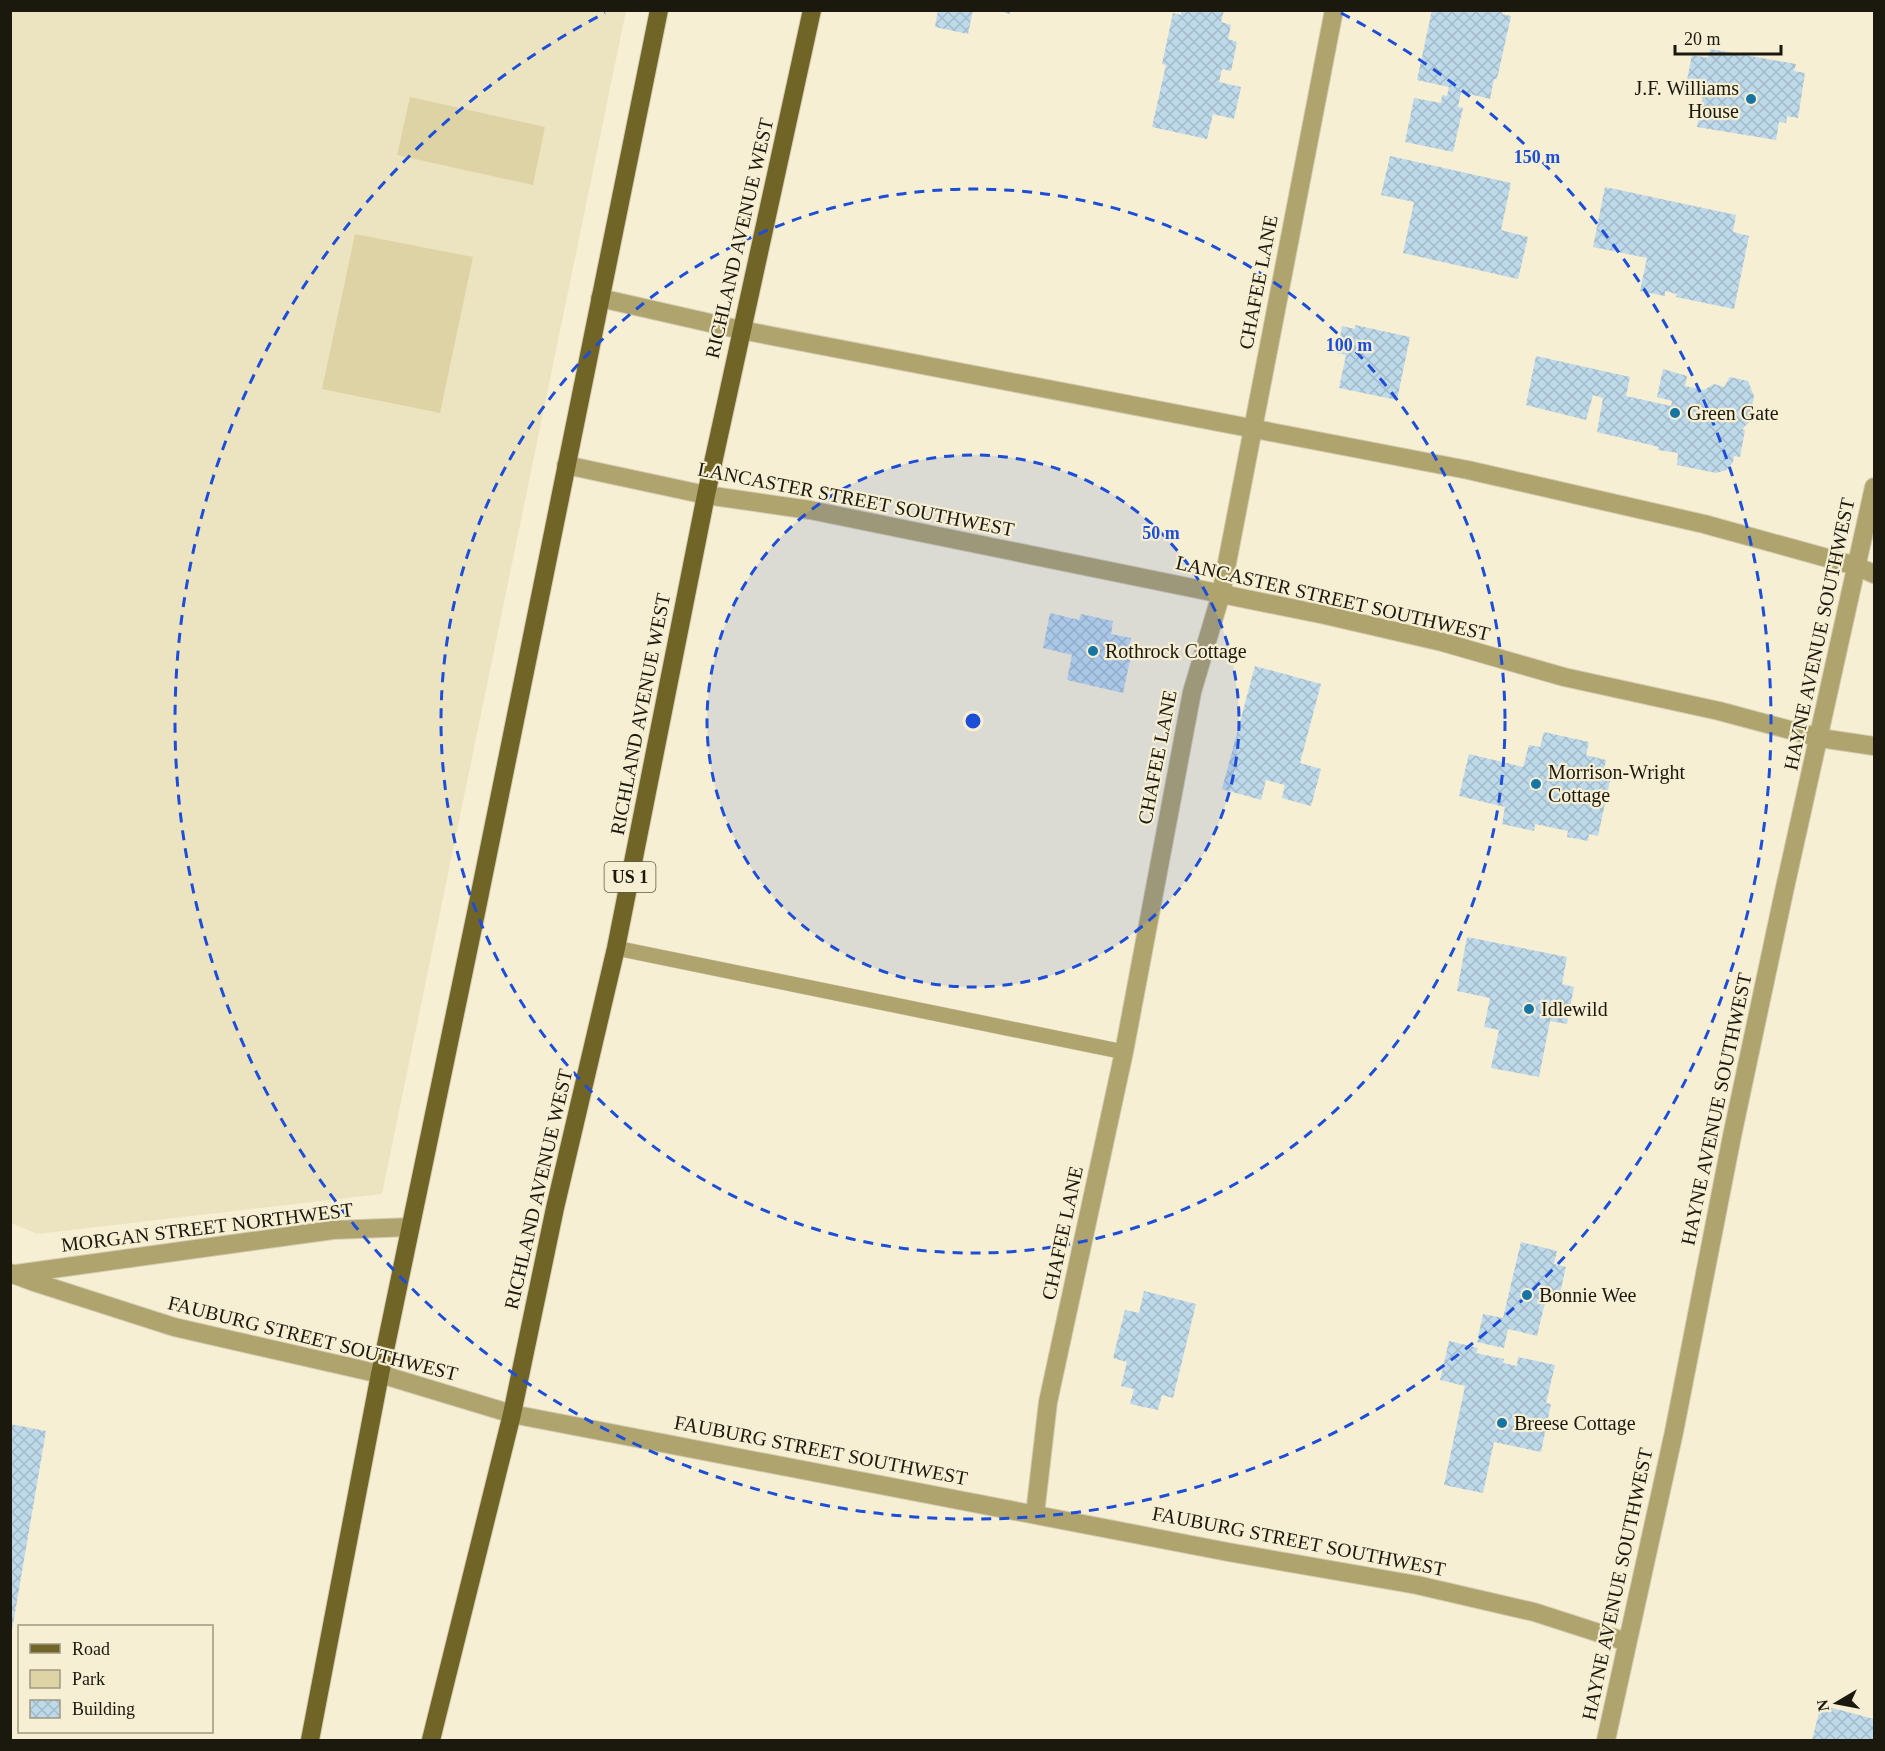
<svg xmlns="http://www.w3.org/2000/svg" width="1885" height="1751" font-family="'Times New Roman',serif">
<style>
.built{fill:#ece4c0}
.green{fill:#ded3a5}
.building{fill:url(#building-cross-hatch)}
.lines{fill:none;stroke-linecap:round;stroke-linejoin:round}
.service-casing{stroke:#d3cdb3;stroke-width:16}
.minor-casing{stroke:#d3cdb3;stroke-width:20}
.primary-casing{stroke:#d3cdb3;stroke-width:20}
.service{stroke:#afa36e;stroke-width:15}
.minor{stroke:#afa36e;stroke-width:18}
.primary{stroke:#716427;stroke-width:18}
.ring{fill:none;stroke:#1d4ed8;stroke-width:3;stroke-dasharray:10 8}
.poi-dot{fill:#1775a3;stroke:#f6efd3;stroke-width:2}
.labels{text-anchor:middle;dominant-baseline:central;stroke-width:4.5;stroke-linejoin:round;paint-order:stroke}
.shield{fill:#f6efd3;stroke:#5d5849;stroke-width:1.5}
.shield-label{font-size:18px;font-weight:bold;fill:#1b180e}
.poi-label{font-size:20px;fill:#1b180e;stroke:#f6efd3;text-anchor:start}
.street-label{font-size:20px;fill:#1b180e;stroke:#f6efd3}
.centre{fill:#1d4ed8;stroke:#f6efd3;stroke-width:3}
.ring-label{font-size:18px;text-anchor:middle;font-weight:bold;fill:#1d4ed8;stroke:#f6efd3;stroke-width:4.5;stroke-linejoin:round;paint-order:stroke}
</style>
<defs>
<pattern id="building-cross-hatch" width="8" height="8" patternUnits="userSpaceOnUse" patternTransform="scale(1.5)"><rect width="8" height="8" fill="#bed9ea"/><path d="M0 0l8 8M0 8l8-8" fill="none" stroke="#a3bac8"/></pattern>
</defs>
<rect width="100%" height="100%" fill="#f6efd3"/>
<polygon class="built" points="10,11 626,11 382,1194 37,1234 11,1223"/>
<g class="green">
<polygon points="410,97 545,127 533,185 397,155"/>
<polygon points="355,234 473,257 440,413 322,389"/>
</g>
<g class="building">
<polygon points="938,10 973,10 968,34 935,27"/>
<polygon points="996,10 1010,10 1010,14"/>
<polygon points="1181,10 1224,10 1221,22 1231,25 1228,39 1237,42 1231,71 1222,69 1219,82 1241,87 1234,119 1213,114 1207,139 1152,127 1166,65 1162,64 1173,13 1181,15"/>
<polygon points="1432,10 1502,10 1502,14 1511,16 1497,79 1494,79 1490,99 1461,92 1458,107 1463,108 1453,152 1405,142 1414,98 1441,103 1442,95 1447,96 1449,87 1417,80"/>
<polygon points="1710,49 1796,64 1794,71 1805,73 1798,118 1787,116 1786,123 1779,122 1776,140 1697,127 1705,83 1687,80 1692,55 1708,58"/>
<polygon points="1390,156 1511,183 1501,230 1528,237 1518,279 1403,253 1414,202 1381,195"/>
<polygon points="1605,187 1736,215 1733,232 1749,236 1734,309 1676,297 1677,294 1665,291 1665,296 1640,291 1647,258 1593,247"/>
<polygon points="1355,325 1410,337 1397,400 1339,388 1346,355 1337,353 1342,326 1355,329"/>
<polygon points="1536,356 1630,377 1626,396 1671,406 1672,401 1657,397 1663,369 1687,376 1685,386 1704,390 1714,384 1724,387 1730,377 1748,381 1754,396 1749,422 1742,429 1745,430 1740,457 1734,456 1733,462 1726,470 1716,473 1677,465 1678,453 1658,450 1659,447 1597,432 1603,398 1593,395 1586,420 1526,405"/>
<polygon points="1050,613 1079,620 1081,614 1113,621 1111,634 1131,638 1127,659 1130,660 1123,693 1067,680 1072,655 1043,648"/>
<polygon points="1255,666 1321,684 1300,763 1321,769 1311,806 1282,798 1285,785 1266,780 1261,800 1222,789"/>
<polygon points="1544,732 1589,742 1586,755 1606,760 1604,769 1612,771 1598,836 1589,834 1588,841 1567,837 1568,831 1535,824 1534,831 1502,824 1505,807 1459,796 1469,754 1523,767 1529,745 1540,747"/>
<polygon points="1467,937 1567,957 1562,984 1574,987 1567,1024 1550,1021 1539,1077 1491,1068 1499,1030 1484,1027 1490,998 1457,991"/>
<polygon points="1521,1242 1557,1251 1554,1264 1566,1267 1559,1297 1547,1294 1537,1336 1508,1329 1504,1348 1477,1342 1483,1314 1503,1318"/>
<polygon points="1144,1291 1196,1304 1173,1398 1162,1395 1158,1410 1130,1404 1134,1389 1121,1386 1127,1362 1113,1358 1125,1310 1139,1313"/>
<polygon points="1449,1341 1478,1348 1476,1353 1504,1359 1503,1363 1517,1366 1518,1357 1555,1365 1546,1403 1551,1404 1541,1452 1494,1442 1483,1493 1444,1485 1465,1386 1440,1380"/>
<polygon points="10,1424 46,1431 12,1630 10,1630"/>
<polygon points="1821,1705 1874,1719 1874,1740 1812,1740"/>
</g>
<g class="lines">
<defs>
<polyline id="service" points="616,948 1124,1052"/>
<g id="minor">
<polyline points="600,298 741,330 1468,470 1704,524 1856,566 1874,574"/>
<polyline points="566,465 706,495 810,510 1325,615 1442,642 1564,677 1719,711 1820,738 1874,746"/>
<polyline points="10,1273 34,1282 174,1327 380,1374 512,1414 1228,1552 1417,1585 1534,1612 1627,1642"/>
<polyline points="16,1274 333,1230 410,1227"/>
<polyline points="1035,1514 1048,1402 1124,1052 1192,692 1221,594 1334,10"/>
<polyline points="1606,1740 1674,1432 1732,1136 1784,892 1874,487"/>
</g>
<g id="primary">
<polyline points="310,1740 380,1374 477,908 659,10"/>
<polyline points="431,1740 512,1414 555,1208 616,948 706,495 812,10"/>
</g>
</defs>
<use href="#service" class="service-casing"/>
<use href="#minor" class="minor-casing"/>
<use href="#primary" class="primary-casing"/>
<use href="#service" class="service"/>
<use href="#minor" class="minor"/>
<use href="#primary" class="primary"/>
</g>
<circle cx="973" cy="721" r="266" fill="#1d4ed8" fill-opacity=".12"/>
<g class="ring">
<circle cx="973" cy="721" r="266"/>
<circle cx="973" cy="721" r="532"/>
<path d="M1341 13A798 798 0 1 1 605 13"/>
</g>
<g class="poi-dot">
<circle cx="1751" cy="99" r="6"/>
<circle cx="1675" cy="413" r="6"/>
<circle cx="1093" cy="651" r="6"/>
<circle cx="1536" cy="784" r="6"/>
<circle cx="1529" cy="1009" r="6"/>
<circle cx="1527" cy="1295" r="6"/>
<circle cx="1502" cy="1423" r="6"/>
</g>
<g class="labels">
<rect class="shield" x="604.5" y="862" width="51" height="30" rx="4.5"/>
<g class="shield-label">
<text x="630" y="877">US 1</text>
</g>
<g class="poi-label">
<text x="1739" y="88" text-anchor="end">J.F. Williams<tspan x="1739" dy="23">House</tspan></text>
<text x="1687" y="413">Green Gate</text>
<text x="1105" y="651">Rothrock Cottage</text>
<text x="1548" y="772">Morrison-Wright<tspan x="1548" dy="23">Cottage</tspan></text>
<text x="1541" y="1009">Idlewild</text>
<text x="1539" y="1295">Bonnie Wee</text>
<text x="1514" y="1423">Breese Cottage</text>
</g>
<g class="street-label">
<text transform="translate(739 238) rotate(-77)">RICHLAND AVENUE WEST</text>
<text transform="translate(1258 282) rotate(-79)">CHAFEE LANE</text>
<text transform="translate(856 499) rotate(11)">LANCASTER STREET SOUTHWEST</text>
<text transform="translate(1333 598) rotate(13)">LANCASTER STREET SOUTHWEST</text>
<text transform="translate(1819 634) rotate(-78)">HAYNE AVENUE SOUTHWEST</text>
<text transform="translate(640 714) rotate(-79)">RICHLAND AVENUE WEST</text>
<text transform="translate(1157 757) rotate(-79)">CHAFEE LANE</text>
<text transform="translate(1716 1109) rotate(-78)">HAYNE AVENUE SOUTHWEST</text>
<text transform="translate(538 1189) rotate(-77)">RICHLAND AVENUE WEST</text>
<text transform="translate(207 1227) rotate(-7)">MORGAN STREET NORTHWEST</text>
<text transform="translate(1062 1233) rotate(-78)">CHAFEE LANE</text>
<text transform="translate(313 1338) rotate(14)">FAUBURG STREET SOUTHWEST</text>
<text transform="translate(821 1450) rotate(11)">FAUBURG STREET SOUTHWEST</text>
<text transform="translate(1299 1541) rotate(11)">FAUBURG STREET SOUTHWEST</text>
<text transform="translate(1617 1584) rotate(-78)">HAYNE AVENUE SOUTHWEST</text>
</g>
</g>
<circle cx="973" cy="721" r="9" class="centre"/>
<g class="ring-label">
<text x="1537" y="163">150 m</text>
<text x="1349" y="351">100 m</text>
<text x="1161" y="539">50 m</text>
</g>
<rect width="1885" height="1751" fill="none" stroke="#1b180e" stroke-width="24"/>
<rect x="18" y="1625" width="195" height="108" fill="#f6efd3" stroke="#9e9984" stroke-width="1.5"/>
<rect x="30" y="1644" width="30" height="9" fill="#716427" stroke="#9e9984" stroke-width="1.5"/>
<text x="72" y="1655" font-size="18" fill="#1b180e">Road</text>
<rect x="30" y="1670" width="30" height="18" fill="#ded3a5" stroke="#9e9984" stroke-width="1.5"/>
<text x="72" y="1685" font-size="18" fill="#1b180e">Park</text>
<rect x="30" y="1700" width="30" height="18" fill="url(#building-cross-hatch)" stroke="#9e9984" stroke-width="1.5"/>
<text x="72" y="1715" font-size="18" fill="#1b180e">Building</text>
<g transform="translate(1837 1703) rotate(260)" stroke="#f6efd3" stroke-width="4.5" paint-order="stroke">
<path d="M0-4.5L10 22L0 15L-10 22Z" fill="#1b180e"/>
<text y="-9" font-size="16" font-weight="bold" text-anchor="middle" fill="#1b180e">N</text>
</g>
<path d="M1675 45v9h106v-9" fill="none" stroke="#1b180e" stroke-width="3"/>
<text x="1684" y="45" font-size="18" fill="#1b180e" stroke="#f6efd3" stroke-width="4.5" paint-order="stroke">20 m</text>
</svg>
